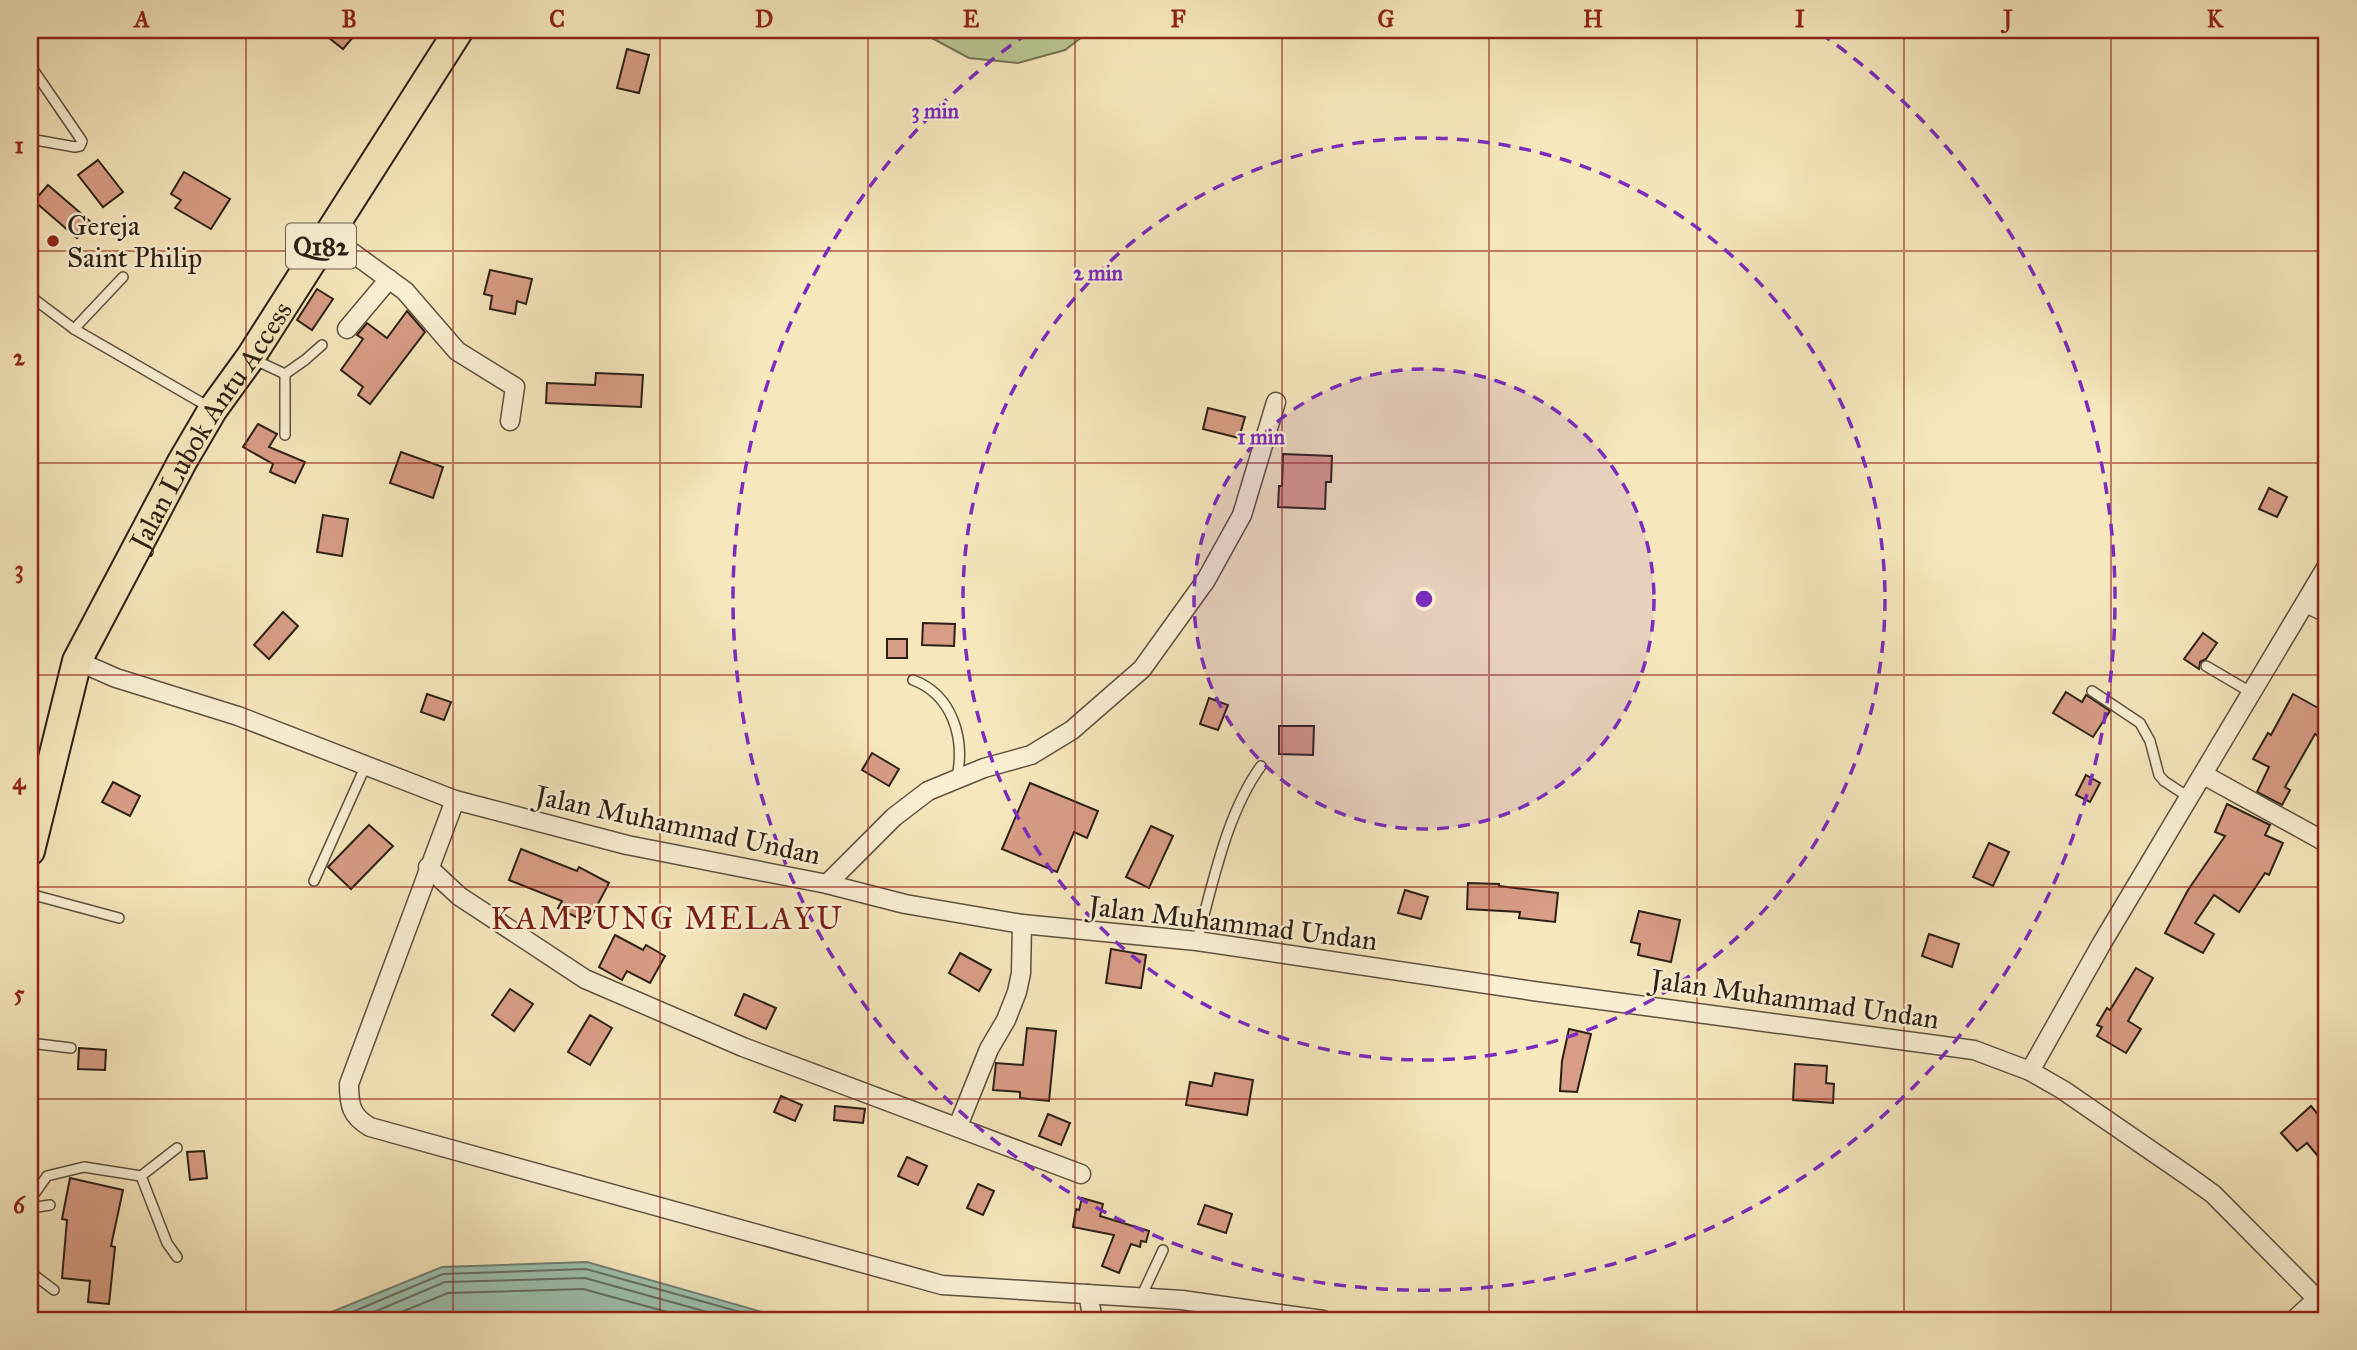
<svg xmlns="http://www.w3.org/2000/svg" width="2357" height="1350" font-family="'IM FELL Great Primer',serif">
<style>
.green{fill:#b9c693;stroke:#737454;stroke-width:2}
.water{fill:#9dc0b0;stroke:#708072;stroke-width:2}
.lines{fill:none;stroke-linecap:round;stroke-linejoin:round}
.shore{stroke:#657063;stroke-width:2}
.building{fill:#d99d86;stroke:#2d2116;stroke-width:2}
.lane-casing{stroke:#5f5240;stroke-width:12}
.street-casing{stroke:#5f5240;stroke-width:21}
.primary-casing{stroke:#2d2116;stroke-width:32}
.lane{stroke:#f9efd3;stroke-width:9}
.street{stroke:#f9efd3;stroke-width:18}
.primary{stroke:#f6e7bc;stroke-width:28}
.grid{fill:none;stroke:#8f2418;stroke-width:2;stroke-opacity:0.55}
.ring{fill:none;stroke:#7b2cbf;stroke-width:3.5;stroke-dasharray:12 9}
.poi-dot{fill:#8f2418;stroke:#f9efd3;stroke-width:2.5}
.labels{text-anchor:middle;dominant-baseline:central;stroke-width:5;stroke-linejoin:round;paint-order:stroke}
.shield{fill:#f9efd3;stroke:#6a5f4f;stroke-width:2}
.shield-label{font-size:26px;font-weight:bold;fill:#2d2116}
.poi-label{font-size:28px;fill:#2d2116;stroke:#f9efd3;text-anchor:start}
.street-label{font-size:28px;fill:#2d2116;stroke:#f9efd3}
.quarter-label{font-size:32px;letter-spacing:2px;fill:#7a1f14;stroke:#f9efd3}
.centre{fill:#7b2cbf;stroke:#f9efd3;stroke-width:3.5}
.ring-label{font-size:21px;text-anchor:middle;font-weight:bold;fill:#7b2cbf;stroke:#f9efd3;stroke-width:5;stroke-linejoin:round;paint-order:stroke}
.neatline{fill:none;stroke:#8f2418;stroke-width:2.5}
.grid-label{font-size:23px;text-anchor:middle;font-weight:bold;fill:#8f2418}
</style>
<rect width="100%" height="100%" fill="#f6e7bc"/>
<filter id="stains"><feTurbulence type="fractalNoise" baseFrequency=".00286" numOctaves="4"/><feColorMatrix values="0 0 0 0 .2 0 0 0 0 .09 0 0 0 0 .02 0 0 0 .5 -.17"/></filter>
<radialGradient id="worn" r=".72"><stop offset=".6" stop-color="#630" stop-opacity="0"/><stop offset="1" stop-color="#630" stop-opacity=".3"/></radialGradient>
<polygon class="green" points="922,30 1091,30 1065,50 1018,63 969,58 926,35"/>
<polygon class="water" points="587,1262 790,1320 312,1320 442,1267"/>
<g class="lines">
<g class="shore">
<polyline points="333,1320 443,1274 586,1269 769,1320"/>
<polyline points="355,1320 445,1282 585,1278 736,1320"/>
<polyline points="382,1320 448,1293 583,1289 697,1320"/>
</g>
</g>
<g class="building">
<polygon points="319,30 359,30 343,49"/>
<polygon points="627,49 649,55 639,93 617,88"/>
<polygon points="98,160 123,192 103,207 78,175"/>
<polygon points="184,172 230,199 211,229 175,208 181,200 171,194"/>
<polygon points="48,185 91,222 77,238 34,201"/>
<polygon points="490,270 532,279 526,304 517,301 515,314 490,309 492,296 484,294"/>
<polygon points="317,289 333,299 312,330 297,320"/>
<polygon points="407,311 425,332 370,404 358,395 363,387 341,370 363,339 357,335 367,323 387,338"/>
<polygon points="596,373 643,375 641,407 546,403 547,383 595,385"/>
<polygon points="1208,408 1245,417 1239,438 1203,429"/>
<polygon points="258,424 277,434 269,447 305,462 295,483 270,472 273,464 243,447"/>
<polygon points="401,452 443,467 433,498 390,483"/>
<polygon points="1283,454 1332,456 1331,482 1326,482 1325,509 1278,507 1279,486 1282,486"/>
<polygon points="2269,488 2287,497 2277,517 2259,509"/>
<polygon points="323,515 348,519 342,556 317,552"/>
<polygon points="283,612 298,626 269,659 254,645"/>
<polygon points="923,623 955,624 954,646 922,645"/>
<polygon points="2203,633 2217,643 2206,659 2200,662 2199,669 2184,659"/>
<rect x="887" y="639" width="20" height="19"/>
<polygon points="2066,692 2082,702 2086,695 2110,711 2093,737 2053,713"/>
<polygon points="427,694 451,702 444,720 421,712"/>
<polygon points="2293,694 2327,713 2327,722 2319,737 2315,734 2285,787 2290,790 2282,805 2257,792 2269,767 2253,759 2268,733 2271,735"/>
<polygon points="1209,698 1228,705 1218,730 1200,724"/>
<polygon points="1279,726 1314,726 1313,755 1279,754"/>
<polygon points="872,753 899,769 889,786 862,770"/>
<polygon points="2086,775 2100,783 2090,802 2076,795"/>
<polygon points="113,782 140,796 130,816 102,802"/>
<polygon points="1030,783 1098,811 1087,838 1074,832 1057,872 1002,849"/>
<polygon points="2227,804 2270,825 2265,835 2283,843 2269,875 2265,873 2239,912 2214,895 2195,923 2214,934 2203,953 2165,933 2188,890 2225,836 2215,832"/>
<polygon points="369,825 393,846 351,889 328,867"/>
<polygon points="1151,826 1173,836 1149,888 1126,877"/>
<polygon points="1989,843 2009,852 1993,886 1973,877"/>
<polygon points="521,849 577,871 579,867 609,883 588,923 558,908 562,901 509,880"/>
<polygon points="1468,883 1499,884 1499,886 1558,893 1555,922 1519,918 1520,912 1467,909"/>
<polygon points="1405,890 1428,897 1421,919 1398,913"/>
<polygon points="1639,911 1680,920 1671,962 1638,955 1640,944 1631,942"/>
<polygon points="1929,934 1959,944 1952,967 1922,956"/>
<polygon points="615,935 643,950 646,945 665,956 650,983 627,971 622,980 599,967"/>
<polygon points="1111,949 1146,955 1141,988 1106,983"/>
<polygon points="960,953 991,970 979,991 949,973"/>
<polygon points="2136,968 2153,978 2128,1021 2141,1029 2126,1053 2097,1036 2102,1027 2097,1025 2107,1008 2110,1010"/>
<polygon points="510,989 533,1004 514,1031 492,1015"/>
<polygon points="744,994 776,1008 766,1029 735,1015"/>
<polygon points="590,1015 612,1028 590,1065 568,1052"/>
<polygon points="1027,1028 1056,1031 1049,1101 1020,1098 1020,1092 993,1090 996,1063 1023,1065"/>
<polygon points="1569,1029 1591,1034 1577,1092 1560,1091 1562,1061"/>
<polygon points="79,1048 106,1050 105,1070 78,1069"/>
<polygon points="1795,1064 1827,1066 1826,1083 1834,1084 1833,1103 1793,1100"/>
<polygon points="1215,1073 1253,1080 1247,1115 1186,1105 1190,1082 1212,1086"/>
<polygon points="781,1096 802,1105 795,1121 774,1112"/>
<polygon points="835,1106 865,1109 863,1123 834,1120"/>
<polygon points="2311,1106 2327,1125 2327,1147 2317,1155 2307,1143 2297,1151 2281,1133"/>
<polygon points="1048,1114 1070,1123 1061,1145 1039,1136"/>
<polygon points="204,1151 207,1178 190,1180 187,1152"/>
<polygon points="907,1157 927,1166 918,1185 898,1176"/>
<polygon points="70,1178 123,1190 111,1246 115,1247 109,1304 88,1302 90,1281 62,1278 67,1220 62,1219"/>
<polygon points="978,1184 994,1191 983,1215 967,1208"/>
<polygon points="1082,1198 1103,1204 1100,1216 1149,1231 1146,1242 1141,1241 1140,1247 1131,1244 1119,1273 1102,1266 1114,1235 1073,1227 1076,1209 1079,1210"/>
<polygon points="1205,1205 1232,1214 1226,1233 1198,1224"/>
</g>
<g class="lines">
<defs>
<g id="lane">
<polyline points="30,65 82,141 80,146 75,147 30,139"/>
<polyline points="30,296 74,329 209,407"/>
<polyline points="74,329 123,277"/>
<polyline points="255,360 285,374 285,435"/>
<polyline points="285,374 305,360 322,345"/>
<polyline points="2206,666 2252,693"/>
<path d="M913,680c40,15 52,59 44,97"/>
<polyline points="2092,691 2140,723 2150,741 2159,775 2164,781 2190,798"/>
<polyline points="314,881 366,765"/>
<polyline points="30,894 119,918"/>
<path d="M1197,941c16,-57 29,-127 64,-175"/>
<polyline points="30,1043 71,1048"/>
<polyline points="141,1176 167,1243 177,1257"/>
<polyline points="30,1200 47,1176 84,1167 141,1176 177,1148"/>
<polyline points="30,1208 50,1205"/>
<polyline points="30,1272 54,1290"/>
<polyline points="1141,1297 1163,1250"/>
</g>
<g id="street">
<polyline points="328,235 405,291 457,351 515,387 510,421"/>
<polyline points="347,329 389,279"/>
<polyline points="2306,603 2327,613"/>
<polyline points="77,661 116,678 238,716 455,800 627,845 827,884 905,904 1022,924 1197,941 1533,991 1974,1050 2030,1071 2063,1090 2188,1176 2213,1194 2327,1309"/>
<polyline points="2204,775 2327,843"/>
<path d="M455,800l-106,284c0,21 2,32 21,43l572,158 240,15 141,20"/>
<polyline points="428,867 459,896 585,979 743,1047 1081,1174"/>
<polyline points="827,884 894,817 928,791 984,768 1031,755 1072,730 1142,669 1206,580 1242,515 1276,402"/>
<polyline points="2030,1071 2102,943 2327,566"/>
<polyline points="958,1126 989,1049 1006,1020 1017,992 1021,973 1022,924"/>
<polyline points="1088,1294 1093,1320"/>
<polyline points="2294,1320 2317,1299"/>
</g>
<g id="primary">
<path id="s1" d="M30,851l47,-190 105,-199 31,-53 37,-51 209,-328"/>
</g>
</defs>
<use href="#lane" class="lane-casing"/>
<use href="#street" class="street-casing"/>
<use href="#primary" class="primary-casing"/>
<use href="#lane" class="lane"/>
<use href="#street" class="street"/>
<use href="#primary" class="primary"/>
</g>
<path class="grid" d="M246,30v1290M453,30v1290M660,30v1290M868,30v1290M1075,30v1290M1282,30v1290M1489,30v1290M1697,30v1290M1904,30v1290M2111,30v1290M30,251h2297M30,463h2297M30,675h2297M30,887h2297M30,1099h2297"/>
<circle cx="1424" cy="599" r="230" fill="#7b2cbf" fill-opacity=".12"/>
<g class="ring">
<circle cx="1424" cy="599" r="230"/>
<circle cx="1424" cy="599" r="461"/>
<path d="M1820 33A691 691 0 1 1 1028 33"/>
</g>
<circle class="poi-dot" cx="53" cy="241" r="7"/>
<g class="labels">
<rect class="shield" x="286" y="223.5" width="70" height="45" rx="5"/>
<g class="shield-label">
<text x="321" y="246">Q182</text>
</g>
<g class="poi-label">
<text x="67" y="225">Gereja<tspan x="67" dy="32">Saint Philip</tspan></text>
</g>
<g class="street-label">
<text stroke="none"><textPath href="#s1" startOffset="467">Jalan Lubok Antu Access</textPath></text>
<text transform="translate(678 825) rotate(12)">Jalan Muhammad Undan</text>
<text transform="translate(1233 923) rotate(7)">Jalan Muhammad Undan</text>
<text transform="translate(1795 999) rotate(8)">Jalan Muhammad Undan</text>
</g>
<g class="quarter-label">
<text x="667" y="918">KAMPUNG MELAYU</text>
</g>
</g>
<circle cx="1424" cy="599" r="10" class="centre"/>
<g class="ring-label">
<text x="935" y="118">3 min</text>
<text x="1098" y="280">2 min</text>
<text x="1261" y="444">1 min</text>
</g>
<rect width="2357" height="1350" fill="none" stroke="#f6e7bc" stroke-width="77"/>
<rect x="38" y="38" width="2280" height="1274" class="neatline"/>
<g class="grid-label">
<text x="142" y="27">A</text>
<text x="349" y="27">B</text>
<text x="557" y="27">C</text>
<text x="764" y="27">D</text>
<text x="971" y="27">E</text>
<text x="1178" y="27">F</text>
<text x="1386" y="27">G</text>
<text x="1593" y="27">H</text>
<text x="1800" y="27">I</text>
<text x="2008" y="27">J</text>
<text x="2215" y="27">K</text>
<text x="19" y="153">1</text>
<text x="19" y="365">2</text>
<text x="19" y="577">3</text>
<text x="19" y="789">4</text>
<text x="19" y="1001">5</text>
<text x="19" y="1213">6</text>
</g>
<rect width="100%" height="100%" filter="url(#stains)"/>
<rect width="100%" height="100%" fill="url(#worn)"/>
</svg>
